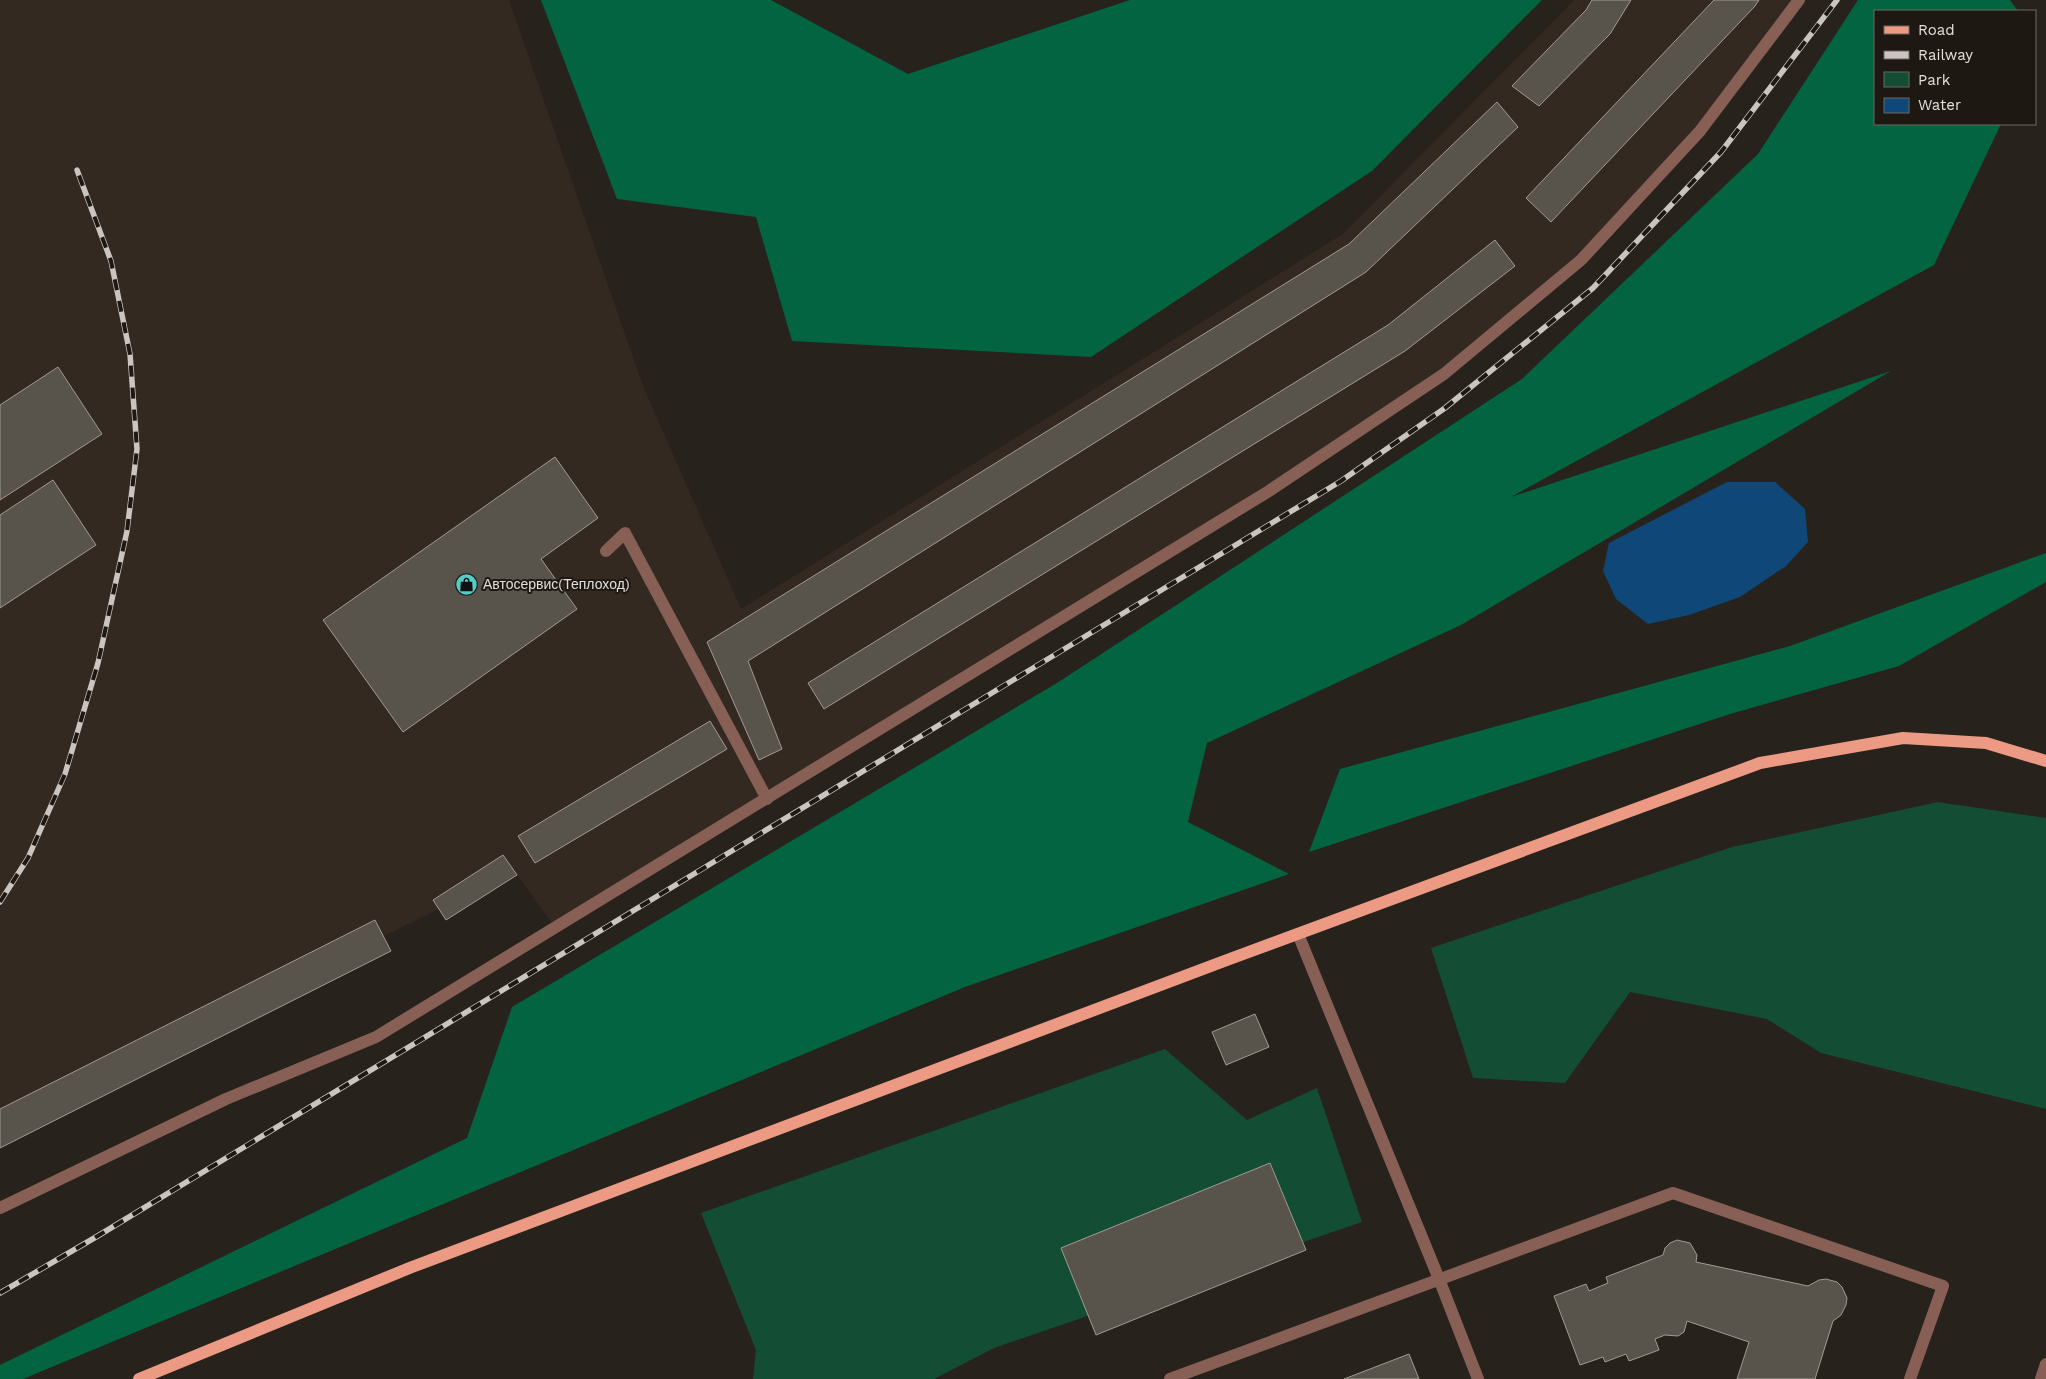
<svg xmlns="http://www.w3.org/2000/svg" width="2046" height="1379" font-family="'Work Sans',sans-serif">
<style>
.built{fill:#342920}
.green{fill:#134d34}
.forest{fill:#036441}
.water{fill:#0f4878}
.building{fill:#58544c;stroke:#a09b92}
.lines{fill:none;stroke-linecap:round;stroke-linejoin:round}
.minor{stroke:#875f54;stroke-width:12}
.major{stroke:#ec9a83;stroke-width:12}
.rail-casing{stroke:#cac5c1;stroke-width:5.5}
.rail{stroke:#1e1813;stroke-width:4;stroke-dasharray:11;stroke-linecap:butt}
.labels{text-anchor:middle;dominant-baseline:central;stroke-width:4;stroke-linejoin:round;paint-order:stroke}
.poi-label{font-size:14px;fill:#e3dfdb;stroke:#1e1813;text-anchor:start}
</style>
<rect width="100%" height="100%" fill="#28221c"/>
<polygon class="built" points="0,0 509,0 643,386 741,609 1343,234 1574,0 1799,0 1700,131 1581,260 1444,374 1269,491 555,927 517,875 446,920 439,909 384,936 375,920 0,1109"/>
<g class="green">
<polygon points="1938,802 2046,818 2046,1109 1821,1053 1767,1019 1630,992 1565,1083 1473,1078 1431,948 1732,847"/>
<polygon points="1165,1049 1247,1120 1317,1088 1362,1222 994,1348 934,1379 753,1379 756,1350 701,1213"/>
</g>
<g class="forest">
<polygon points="541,0 771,0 908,74 1130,0 1542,0 1372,171 1091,357 792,341 756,217 617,199"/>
<polygon points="1858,0 2010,0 2018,11 1875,11 1875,124 2001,124 1934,265 1511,497 1891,371 1461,625 1207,743 1188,822 1289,874 965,987 23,1379 0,1379 0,1365 467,1138 512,1007 1057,683 1522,379 1758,154"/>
<polygon points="2046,553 2046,582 1899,666 1730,714 1309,852 1340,769 1790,646"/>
</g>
<polygon class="water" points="1727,482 1775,482 1805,509 1808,542 1786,566 1740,597 1689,615 1648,624 1616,599 1603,571 1609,543"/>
<g class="building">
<polygon points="1592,0 1631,0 1610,34 1539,106 1512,86 1586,10"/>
<polygon points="1714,0 1759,0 1755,6 1551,222 1526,198"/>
<polygon points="1497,102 1518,127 1366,272 748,661 782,749 759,760 707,642 1349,244"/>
<polygon points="1495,240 1515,266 1405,351 824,709 808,683 1388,325"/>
<polygon points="58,367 102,434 0,500 0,405"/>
<polygon points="555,457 598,518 541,559 577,609 403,732 323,620"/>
<polygon points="53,480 96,545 0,608 0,515"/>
<polygon points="710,721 727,749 535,863 518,836"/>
<polygon points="503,855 517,875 446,920 433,900"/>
<polygon points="375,920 391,951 0,1148 0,1109"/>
<polygon points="1255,1014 1269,1047 1226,1065 1212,1032"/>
<polygon points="1270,1163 1306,1250 1096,1335 1061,1248"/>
<polygon points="1677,1240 1690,1243 1697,1255 1696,1262 1808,1286 1819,1280 1826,1279 1837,1282 1842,1287 1847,1298 1846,1305 1841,1315 1833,1321 1815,1379 1737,1379 1749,1342 1687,1321 1684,1332 1678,1336 1665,1335 1655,1339 1659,1350 1629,1361 1626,1354 1605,1362 1603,1357 1580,1365 1554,1296 1586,1284 1589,1291 1608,1283 1606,1277 1663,1255 1665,1248 1670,1243"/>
<polygon points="1409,1354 1419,1379 1344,1379"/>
</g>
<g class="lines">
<g class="minor">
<polyline points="606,551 625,533 767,799"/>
<polyline points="1298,934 1439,1279 1478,1379"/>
<polyline points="0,1208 226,1099 376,1037 1269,491 1444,374 1581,260 1700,131 1799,0"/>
<polyline points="1170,1379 1673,1193 1943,1286 1910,1379"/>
<polyline points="2041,1379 2046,1364"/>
</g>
<polyline class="major" points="139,1379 412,1267 1227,960 1760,763 1903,738 1986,743 2046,761"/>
<defs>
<g id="rail">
<polyline points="0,902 28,858 65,774 98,663 127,531 137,449 130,354 111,261 77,170"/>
<polyline points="0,1293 96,1237 1341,481 1445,408 1593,288 1721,152 1837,0"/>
</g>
</defs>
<use href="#rail" class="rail-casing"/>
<use href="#rail" class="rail"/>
</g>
<defs>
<symbol id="shop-disc" viewBox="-11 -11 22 22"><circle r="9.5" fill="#54cdc7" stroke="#1e1813"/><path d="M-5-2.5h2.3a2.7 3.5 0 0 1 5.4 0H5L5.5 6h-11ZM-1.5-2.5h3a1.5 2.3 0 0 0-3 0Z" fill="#111"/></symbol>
</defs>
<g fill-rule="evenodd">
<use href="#shop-disc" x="454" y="572" width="25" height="25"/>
</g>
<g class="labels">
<g class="poi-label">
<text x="483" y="584">Автосервис(Теплоход)</text>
</g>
</g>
<rect x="1874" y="10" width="162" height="115" fill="#1e1813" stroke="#6d6863"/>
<rect x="1884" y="26" width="25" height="8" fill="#ec9a83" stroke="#6d6863"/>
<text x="1918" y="35" font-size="15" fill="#e3dfdb">Road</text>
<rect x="1884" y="51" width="25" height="8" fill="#cac5c1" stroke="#6d6863"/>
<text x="1918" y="60" font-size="15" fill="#e3dfdb">Railway</text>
<rect x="1884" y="72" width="25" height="15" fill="#134d34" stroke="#6d6863"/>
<text x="1918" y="85" font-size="15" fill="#e3dfdb">Park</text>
<rect x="1884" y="98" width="25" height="15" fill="#0f4878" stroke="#6d6863"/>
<text x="1918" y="110" font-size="15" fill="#e3dfdb">Water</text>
</svg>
